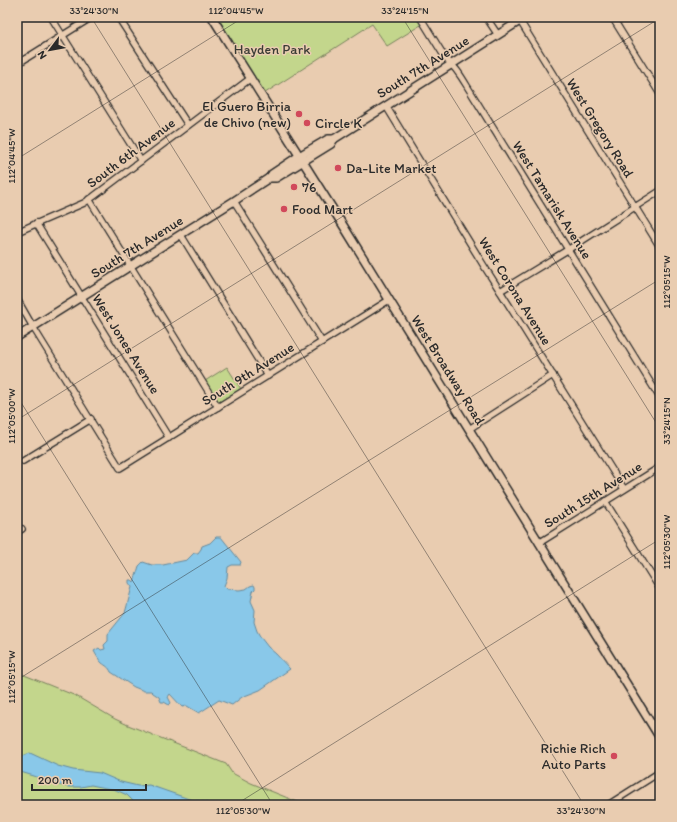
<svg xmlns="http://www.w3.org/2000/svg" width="677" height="822" font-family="Itim,sans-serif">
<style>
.green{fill:#c3d68c;stroke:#77805c}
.water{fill:#89c8e9;stroke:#63899d}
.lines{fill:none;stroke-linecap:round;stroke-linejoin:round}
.minor-casing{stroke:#2b2b2b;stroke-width:8}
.major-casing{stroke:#2b2b2b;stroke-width:10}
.minor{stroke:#e9ccb0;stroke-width:5.5}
.major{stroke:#e9ccb0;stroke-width:7}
.ticks{fill:none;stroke:#2b2b2b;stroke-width:1;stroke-opacity:0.45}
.poi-dot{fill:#d1495b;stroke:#e9ccb0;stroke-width:1.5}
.labels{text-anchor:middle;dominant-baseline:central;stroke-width:3;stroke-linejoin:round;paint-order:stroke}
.park-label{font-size:14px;fill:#3a3c35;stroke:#e9ccb0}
.street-label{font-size:14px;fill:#2b2b2b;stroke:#e9ccb0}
.poi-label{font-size:14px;fill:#2b2b2b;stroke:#e9ccb0;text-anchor:start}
.neatline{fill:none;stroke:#2b2b2b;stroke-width:1.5}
.ticks-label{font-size:10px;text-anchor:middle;fill:#2b2b2b}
</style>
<rect width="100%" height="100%" fill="#e9ccb0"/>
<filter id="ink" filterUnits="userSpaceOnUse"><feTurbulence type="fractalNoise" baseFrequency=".025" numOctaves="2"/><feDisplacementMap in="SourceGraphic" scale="8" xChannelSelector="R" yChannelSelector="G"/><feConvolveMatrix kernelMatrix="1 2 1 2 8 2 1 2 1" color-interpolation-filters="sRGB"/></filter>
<g filter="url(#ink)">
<g class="green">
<polygon points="212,17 420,17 424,23 387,46 372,24 262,95"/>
<polygon points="227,367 241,389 218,404 205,381"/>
<polygon points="17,672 76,696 115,719 128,725 226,764 232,773 251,783 305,805 17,805"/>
</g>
<g class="water">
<path d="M216,537h5l20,25 -1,3h-8l-4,2 -1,11 -3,8 3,3 12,1 7,-1 4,-3 4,-1 1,2v2l-2,2 -2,10 4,9 -1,12 3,9 4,7 7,9 8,7 14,15 -30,21 -18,7 -10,8 -13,-5 -20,13 -12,-7 -5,1 -12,-13 -2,3 3,6 -2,2 -5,-3h-3l-2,-5 -6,-4 -2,-2h-7l-10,-4 -23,-15c-2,-5 -5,-6 -9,-9 -3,-3 -6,-8 -8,-12l5,-3 2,2 4,-1 -1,-4 4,-4v-7l17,-21 7,-26 -3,-4v-3h3l2,2 5,-16 4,-4 9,3h11l24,-5 7,-7h4l3,-4 1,-3 8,-3z"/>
<polygon points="30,753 58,766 73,770 100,773 121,782 138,786 149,785 189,799 205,802 212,805 152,805 142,802 136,804 127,795 116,790 91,785 81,787 69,787 59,785 34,776 17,771 17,755 20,757"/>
</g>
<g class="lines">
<defs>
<g id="minor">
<polyline points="51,17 141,161"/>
<polyline points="118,17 188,125"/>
<path d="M420,17l26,42c9,7 15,17 21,27l193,312"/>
<polyline points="486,17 498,35"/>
<polyline points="612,17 660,94"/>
<polyline points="520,21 660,247"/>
<polyline points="17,64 92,17"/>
<polyline points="386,106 484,266 500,291 624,489"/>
<polyline points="89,199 218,407"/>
<polyline points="234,201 322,342"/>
<polyline points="36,223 169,438"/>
<polyline points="17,232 84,203 93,197 251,78"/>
<polyline points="181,235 268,376"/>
<polyline points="500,291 569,249 660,191"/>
<polyline points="17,299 33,327 120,468 389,300"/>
<polyline points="469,429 553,375"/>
<polyline points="23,461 91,419"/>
<polyline points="605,501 660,589"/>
<polyline points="17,532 22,529"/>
<polyline points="539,543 660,467"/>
<polyline points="608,805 660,772"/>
</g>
<g id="major">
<polyline points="212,17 346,230 660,738"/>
<polyline points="269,178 276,178 331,144 334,139 526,17"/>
<polyline points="17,337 234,201 269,178 272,174 299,156 328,139 334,139"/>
</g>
</defs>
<use href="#minor" class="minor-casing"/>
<use href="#major" class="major-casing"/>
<use href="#minor" class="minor"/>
<use href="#major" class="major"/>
</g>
</g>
<path class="ticks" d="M91,17l493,788M402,17l258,412M17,159l227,-142M17,396l256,409M17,420l643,-402M17,680l643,-401M235,805l425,-266M652,805l8,-5"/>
<g class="poi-dot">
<circle cx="299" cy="114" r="4"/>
<circle cx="307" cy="123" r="4"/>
<circle cx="338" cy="168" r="4"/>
<circle cx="294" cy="187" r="4"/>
<circle cx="284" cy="209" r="4"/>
<circle cx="614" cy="756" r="4"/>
</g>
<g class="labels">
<g class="park-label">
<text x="272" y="49">Hayden Park</text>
</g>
<g class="street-label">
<text transform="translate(423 67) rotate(-32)">South 7th Avenue</text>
<text transform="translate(600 128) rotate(58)">West Gregory Road</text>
<text transform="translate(131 153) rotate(-37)">South 6th Avenue</text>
<text transform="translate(552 200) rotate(58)">West Tamarisk Avenue</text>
<text transform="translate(137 247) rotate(-32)">South 7th Avenue</text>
<text transform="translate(515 291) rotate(58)">West Corona Avenue</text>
<text transform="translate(126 344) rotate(58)">West Jones Avenue</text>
<text transform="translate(448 370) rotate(58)">West Broadway Road</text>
<text transform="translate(248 374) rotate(-32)">South 9th Avenue</text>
<text transform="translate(593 495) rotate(-32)">South 15th Avenue</text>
</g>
<g class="poi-label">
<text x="291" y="106" text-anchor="end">El Guero Birria<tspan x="291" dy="16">de Chivo (new)</tspan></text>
<text x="315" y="123">Circle K</text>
<text x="346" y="168">Da-Lite Market</text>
<text x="302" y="187">76</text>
<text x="292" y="209">Food Mart</text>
<text x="606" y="748" text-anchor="end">Richie Rich<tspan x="606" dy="16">Auto Parts</tspan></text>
</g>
</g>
<rect width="677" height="822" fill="none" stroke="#e9ccb0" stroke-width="44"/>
<g transform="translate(50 50) rotate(238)" stroke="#e9ccb0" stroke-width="3" paint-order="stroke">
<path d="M0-3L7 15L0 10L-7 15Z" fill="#2b2b2b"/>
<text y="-6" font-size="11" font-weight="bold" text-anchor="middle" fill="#2b2b2b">N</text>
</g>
<path d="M32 784v6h114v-6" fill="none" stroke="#2b2b2b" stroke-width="2"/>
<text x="38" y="784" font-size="12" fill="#2b2b2b" stroke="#e9ccb0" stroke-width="3" paint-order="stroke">200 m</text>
<rect x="22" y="22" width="633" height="778" class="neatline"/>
<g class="ticks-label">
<text x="94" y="14">33°24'30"N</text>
<text x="236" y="14">112°04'45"W</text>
<text x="405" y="14">33°24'15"N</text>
<text transform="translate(11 156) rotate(-90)" y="4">112°04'45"W</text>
<text transform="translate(666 282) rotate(-90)" y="4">112°05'15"W</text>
<text transform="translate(11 416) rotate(-90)" y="4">112°05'00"W</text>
<text transform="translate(666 421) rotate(-90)" y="4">33°24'15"N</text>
<text transform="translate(666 542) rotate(-90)" y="4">112°05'30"W</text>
<text transform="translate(11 677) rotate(-90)" y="4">112°05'15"W</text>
<text x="243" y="814">112°05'30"W</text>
<text x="581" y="814">33°24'30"N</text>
</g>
</svg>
